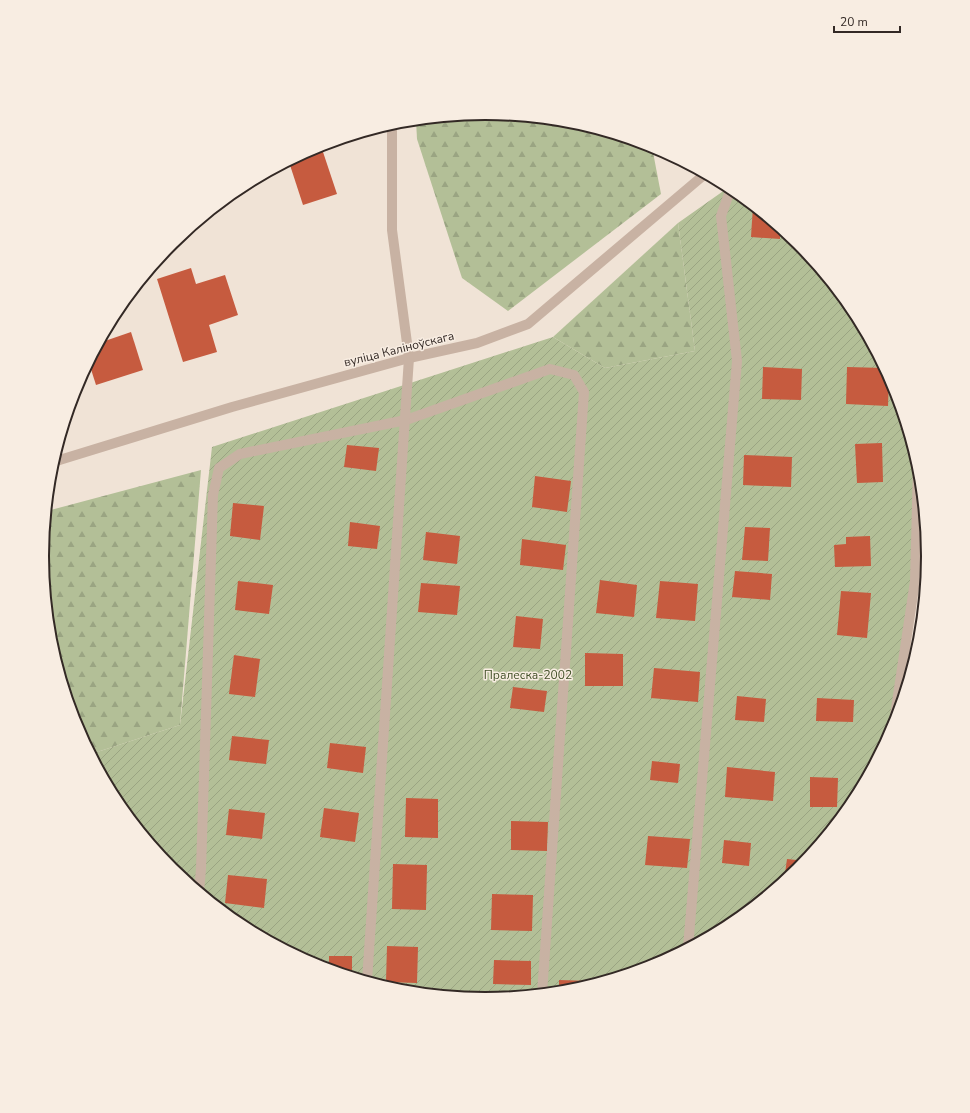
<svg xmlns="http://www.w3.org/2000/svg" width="970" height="1113" font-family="'Nunito Sans',sans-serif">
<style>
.forest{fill:url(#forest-firs)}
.garden{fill:url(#garden-furrows)}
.building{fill:#c65b3f}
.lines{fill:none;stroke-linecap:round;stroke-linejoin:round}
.service{stroke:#c8b2a3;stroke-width:10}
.minor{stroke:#c8b2a3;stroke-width:10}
.labels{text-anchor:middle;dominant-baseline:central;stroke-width:3;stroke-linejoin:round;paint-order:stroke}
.street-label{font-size:12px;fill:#332925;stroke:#f8ede2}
.park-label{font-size:12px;fill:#435129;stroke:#f8ede2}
.rim{fill:none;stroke:#332925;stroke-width:2}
</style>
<defs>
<pattern id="forest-firs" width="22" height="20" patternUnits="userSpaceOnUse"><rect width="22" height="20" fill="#b3bf97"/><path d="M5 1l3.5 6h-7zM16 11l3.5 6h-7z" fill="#9aa482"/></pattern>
<pattern id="garden-furrows" width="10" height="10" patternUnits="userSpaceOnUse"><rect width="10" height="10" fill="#b3bf97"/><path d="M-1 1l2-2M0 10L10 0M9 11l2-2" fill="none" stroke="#9aa482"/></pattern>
</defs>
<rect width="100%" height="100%" fill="#f0e3d6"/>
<g class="forest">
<polygon points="485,114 572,122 652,147 661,194 508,311 462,278 417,139 416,120"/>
<polygon points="678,223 695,351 605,368 553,337"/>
<polygon points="201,470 180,725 91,754 76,726 50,643 42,556 47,511"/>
</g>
<polygon class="garden" points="729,187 798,243 853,311 894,387 916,460 915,581 891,732 853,803 798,870 731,925 654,966 571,991 485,999 398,991 315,966 239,925 172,870 117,802 91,754 180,725 212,447 553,337 605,368 695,351 678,223"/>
<g class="building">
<polygon points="321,146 337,194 303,205 289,162"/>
<polygon points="753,206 780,228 780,239 751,237"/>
<polygon points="191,268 196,284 225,275 238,315 209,325 217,352 183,362 157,279"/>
<polygon points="860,322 864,330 860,330"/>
<polygon points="131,332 143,370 96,385 89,363 99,343"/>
<polygon points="763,367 802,369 801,400 762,399"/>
<polygon points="847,367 884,368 889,376 888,406 846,404"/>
<polygon points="882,443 883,482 857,483 855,444"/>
<polygon points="347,445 379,448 376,471 344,467"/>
<polygon points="744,455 792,457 791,487 743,485"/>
<polygon points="535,476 571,481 567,512 532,507"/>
<polygon points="233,503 264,506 260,540 230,536"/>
<polygon points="350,522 380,526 377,549 348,546"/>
<polygon points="745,527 770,528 768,561 742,560"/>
<polygon points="426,532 460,536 457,564 423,560"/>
<polygon points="870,536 871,566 835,567 834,545 846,544 846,537"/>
<polygon points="522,539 566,545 563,570 520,565"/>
<polygon points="735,571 772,574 770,600 732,597"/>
<polygon points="600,580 637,585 634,617 596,613"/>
<polygon points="238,581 273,585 269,614 235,610"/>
<polygon points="660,581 698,584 695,621 656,618"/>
<polygon points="421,583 460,586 457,615 418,612"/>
<polygon points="841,591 871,593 867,638 837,635"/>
<polygon points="516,616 543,619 540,649 513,647"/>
<polygon points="585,653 623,654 623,686 585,686"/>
<polygon points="234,655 260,659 255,697 229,694"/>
<polygon points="654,668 700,672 698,702 651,698"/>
<polygon points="513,687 547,691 544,712 510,708"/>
<polygon points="737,696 766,699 764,722 735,720"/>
<polygon points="817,698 854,700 853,722 816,721"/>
<polygon points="232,736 269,740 266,764 229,760"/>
<polygon points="330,743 366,747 363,773 327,768"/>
<polygon points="652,761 680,764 678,783 650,780"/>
<polygon points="727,767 775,772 773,801 725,797"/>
<polygon points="810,777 838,778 837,807 810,807"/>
<polygon points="406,798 438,799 438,838 405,837"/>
<polygon points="324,808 359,813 355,842 320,837"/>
<polygon points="229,809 265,813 262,839 226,835"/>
<polygon points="511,821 548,822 547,851 511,850"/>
<polygon points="648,836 690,839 687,868 645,865"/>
<polygon points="724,840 751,843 749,866 722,863"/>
<polygon points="787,859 806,861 798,870 784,881"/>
<polygon points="393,864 427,865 426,910 392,909"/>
<polygon points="228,875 267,879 264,908 225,903"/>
<polygon points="492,894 533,895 532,931 491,930"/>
<polygon points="387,946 418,947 417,983 386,982"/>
<polygon points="329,956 352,956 352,977 329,970"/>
<polygon points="494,960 531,961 531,985 493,984"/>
<polygon points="559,980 592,981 592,985 571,991 559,992"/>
</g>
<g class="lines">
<polyline class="service" points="392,124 392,230 409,358"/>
<g class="minor">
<polyline points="53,462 232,407 409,358 477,343 528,324 705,174"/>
<polyline points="893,729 915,581 918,466"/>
<polyline points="199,892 201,869 213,495 219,468 240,454 406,420 550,369 574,375 584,392 542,994"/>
<polyline points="688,948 737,361 721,216 731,188"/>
<polyline points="367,981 409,358"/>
</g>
</g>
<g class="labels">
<g class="street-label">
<text transform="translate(399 349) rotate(-14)">вуліца Каліноўскага</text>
</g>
<g class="park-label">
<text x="528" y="675">Пралеска-2002</text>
</g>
</g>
<path d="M0 0H970V1113H0ZM49 556a436 436 0 1 1 872 0a436 436 0 1 1-872 0Z" fill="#f8ede2" fill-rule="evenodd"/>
<path class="rim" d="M49 556a436 436 0 1 1 872 0a436 436 0 1 1-872 0Z"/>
<path d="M834 26v6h66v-6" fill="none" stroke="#332925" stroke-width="2"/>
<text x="840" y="26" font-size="12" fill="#332925" stroke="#f8ede2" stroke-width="3" paint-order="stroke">20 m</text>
</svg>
